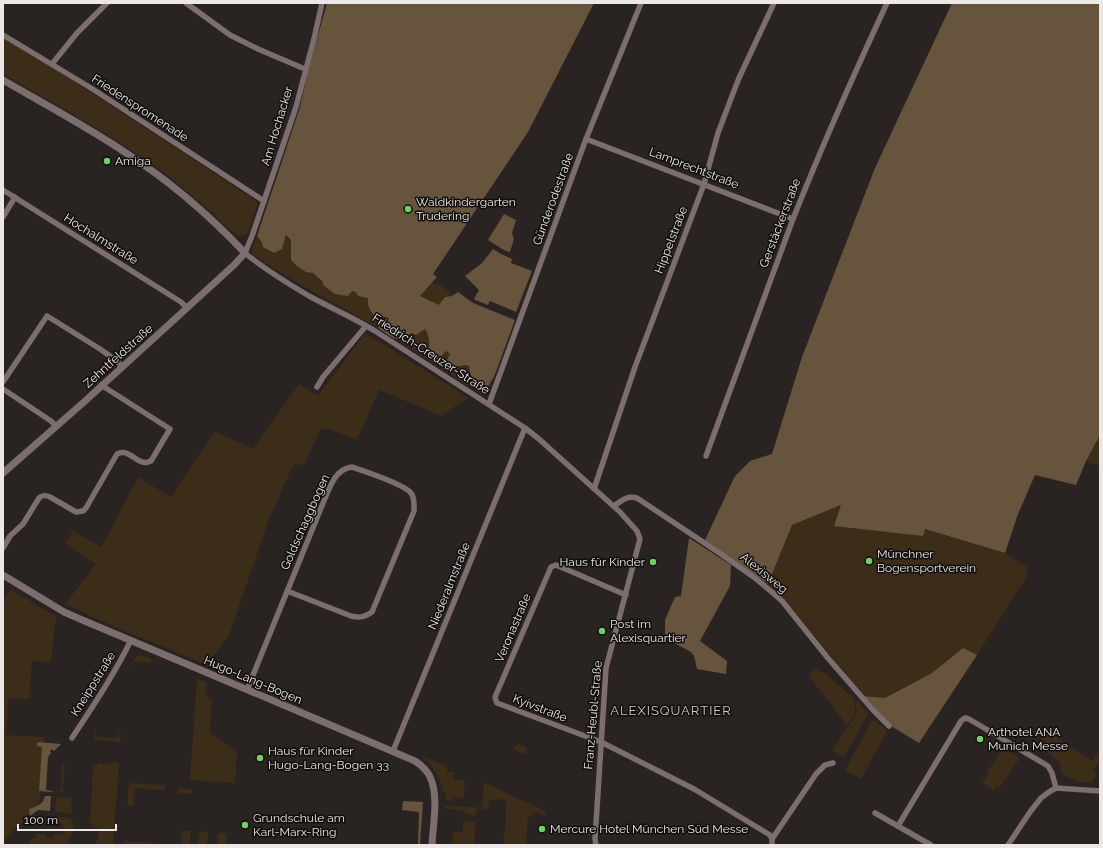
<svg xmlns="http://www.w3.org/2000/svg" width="1103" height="848" font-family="Raleway,sans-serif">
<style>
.green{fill:#3c2d18}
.forest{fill:#66553c}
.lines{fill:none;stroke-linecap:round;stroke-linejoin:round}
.minor{stroke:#7c6d6e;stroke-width:5.5}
.tertiary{stroke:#7c6d6e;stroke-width:7}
.poi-dot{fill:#6cd362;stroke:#100d0d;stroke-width:1.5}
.labels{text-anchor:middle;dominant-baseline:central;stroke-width:3;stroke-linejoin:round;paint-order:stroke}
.street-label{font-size:12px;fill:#ece8e7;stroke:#100d0d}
.poi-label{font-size:12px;fill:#ece8e7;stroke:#100d0d;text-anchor:start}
.neighbourhood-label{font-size:13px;letter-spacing:1px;fill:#d3cbc9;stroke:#100d0d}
</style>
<rect width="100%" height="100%" fill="#292322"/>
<g class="green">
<path d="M3,38l48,28 207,136 -10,30 -3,3 -8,1 -23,-21 2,-2 -3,-2 -2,1c-19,-17 -40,-35 -62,-50 -47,-32 -97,-60 -146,-88z"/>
<path d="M285,235l6,5v20l15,12 7,1 10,9 29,9 4,1 13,6 1,14 6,6 7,-2 6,3 -8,3 -3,6c-42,-25 -86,-46 -126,-74v-6l5,-12 17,17 8,-4z"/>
<polygon points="432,282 436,285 438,283 453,295 445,297 439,306 420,296"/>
<path d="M424,328c5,7 5,14 5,22l12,12 1,-7 3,-4 5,3 -3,7 22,5 2,10 5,9 11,2 7,-10 -6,14 -4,5 -88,-57c10,-1 19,-7 28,-11z"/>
<polygon points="365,333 469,398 446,412 442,416 379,390 357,440 327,428 320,430 305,464 293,465 268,522 229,635 207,665 122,630 65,604 96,564 65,543 73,531 101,547 128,497 138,477 171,497 215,431 253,449 299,384 318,396"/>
<polygon points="1100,435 1100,466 1086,461"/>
<polygon points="842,505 1005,553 1027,567 1028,575 977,655 963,648 932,673 885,698 863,696 799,617 768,584 792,525"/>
<polygon points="10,589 57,617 54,630 51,662 32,661 29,699 8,698 6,735 44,737 39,806 3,841 3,601"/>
<polygon points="139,654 151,659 151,663 134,662 132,663 132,667 131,667 131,663"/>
<polygon points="814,669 825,673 853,698 856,713 847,725 809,676"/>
<polygon points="197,678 207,683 205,695 212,700 210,733 237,752 235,783 190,780"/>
<polygon points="855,698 868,714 844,758 832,750 857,713"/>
<polygon points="873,719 887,731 861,779 845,770"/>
<polygon points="94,731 96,731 95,737 118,738 119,733 121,733 120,742 94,740"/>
<polygon points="1047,731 1092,761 1100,750 1100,761 1093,771 1097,774 1091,783 1078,782 1062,774 1059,762 1044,750 1037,746"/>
<polygon points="518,744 522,745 526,747 527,752 523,754 515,749 515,746"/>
<polygon points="1003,748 1020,758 999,788 996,786 994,790 982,783 988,774 987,772"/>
<path d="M422,756l25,10v6h8l-1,8h11l-1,18 -11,-1v4l-8,-1 1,-7 -3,-1c-4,-17 -8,-23 -21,-36z"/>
<polygon points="114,762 118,762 119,765 113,845 96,845 96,842 99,840 98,831 97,831 97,827 93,827 91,823 90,823 93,766 99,763 108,765 108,763 113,764"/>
<polygon points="62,765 65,765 63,793 56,792 56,791 61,791"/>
<polygon points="484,782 547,812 545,816 538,812 528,818 526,845 504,845 504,839 503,839 504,831 505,831 506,801 500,799 489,800 488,809 482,809"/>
<polygon points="129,783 166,785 165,790 135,788 133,806 127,805"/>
<polygon points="178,788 192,789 192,794 178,793"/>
<polygon points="56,797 71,798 72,814 55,812"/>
<polygon points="445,806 477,807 476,815 467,815 462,810 448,809 444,808"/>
<path d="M57,816l12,2 4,3v10l-6,14h-39c3,-8 2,-4 8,-7v-4h10v3l7,1 1,-4 9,1v-11l-8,-1z"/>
<polygon points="463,821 476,822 474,845 452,845 453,832 463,832"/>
<polygon points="551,824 570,833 569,835 550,834"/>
<polygon points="570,824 591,834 590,836 585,835 568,828"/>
<polygon points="182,830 191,831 190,843 198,844 200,831 208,832 207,844 215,845 181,845"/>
<polygon points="218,833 226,833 226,845 217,845"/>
<polygon points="125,841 155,843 155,845 125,845"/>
</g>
<g class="forest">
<path d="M327,3h267l-66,129 -95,142 4,3 -17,19 19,9 6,-8 7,-1 6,-4 15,11 42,17 -21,57 -7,10c-2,0 -5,1 -7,0 -8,-1 -10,-14 -11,-21l-4,-1 -17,3 -1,-8 3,-6 -4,-3 -4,4 -1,7h-6l-8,-7c3,-9 3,-18 -2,-26l-9,6 -4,-2c-18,11 -18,5 -34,-5l3,-6 8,-3 -6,-3 -7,2c-5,-6 -9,-11 -8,-20l-10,-2 -2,-4 -4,-1 -4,5 -13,-2 -12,-9v-3l-10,-9 -7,-1 -8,-5 -7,-7v-20l-5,-5 -4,14 -8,4 -11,-6 -1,-5 -5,-6 43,-129 8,-36z"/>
<polygon points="952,3 1100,3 1100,435 1086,461 1076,485 1035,475 1018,514 1005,553 925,529 923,536 834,526 841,505 792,525 768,584 705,540 735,476 750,461 772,454 802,357 875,168"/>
<polygon points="504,214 516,220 512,233 514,239 510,252 504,250 488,240"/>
<polygon points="493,249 501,254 512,259 511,263 532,271 516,312 490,301 488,305 475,300 474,299 479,290 465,276 482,263"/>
<polygon points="689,538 731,565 730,586 700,641 727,661 726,674 697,669 694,656 691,652 665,638 665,620 675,597 681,596"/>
<polygon points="963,648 977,655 919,743 891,726 863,696 885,698 932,673"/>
<polygon points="37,742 61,744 54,751 52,749 50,751 51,753 48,757 46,790 53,791 52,792 39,791 42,747 37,746"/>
<path d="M45,796h6l-1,15 -12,-1 -8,6 -1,-7c8,-3 14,-4 16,-13z"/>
<polygon points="403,801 423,802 420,845 418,845 419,812 402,810"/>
</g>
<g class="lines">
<g class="minor">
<polyline points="186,3 230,35 258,49 305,69"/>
<path d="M322,3l-8,36 -18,68 -44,129 -7,17c19,16 42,30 64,43 22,12 45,22 66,35l150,97 14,11 81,73 17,19 3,8 -34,129 -11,171 1,6"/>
<polyline points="3,35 91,88 264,201"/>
<polyline points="52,64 77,33 107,3"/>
<polyline points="586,139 793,219"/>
<polyline points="3,190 181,302 187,308"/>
<polyline points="3,217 15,197"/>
<polyline points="3,382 47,316 100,349 117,361 122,367"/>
<polyline points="317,387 323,377 366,326"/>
<polyline points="3,389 51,421 56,426"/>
<polyline points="489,404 586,139 641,3"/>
<path d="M706,456l87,-237c29,-73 61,-145 94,-216"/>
<polyline points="594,489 635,367 704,184 718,133 732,96 739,78 774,3"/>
<path d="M614,506c7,-5 13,-11 23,-8l81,54 37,26 18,15 9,8 45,56 46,53 16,16"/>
<path d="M3,548l7,-12 13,-12 16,-26c4,-3 6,-3 11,-1l26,15 7,-1 3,-3 31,-54c14,-7 20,14 34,7l16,-27 3,-5 -69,-44"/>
<polyline points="626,595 556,565 551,567 495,697 496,701 497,703 601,742 694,789 770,835 772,839 772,845"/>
<path d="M247,690l74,-182c7,-15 12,-39 31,-41 12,4 52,17 59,26 4,5 3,12 3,18l-42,101c-7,5 -12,6 -21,4l-64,-25"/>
<path d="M72,738c21,-32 42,-63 59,-98"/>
<polyline points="393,751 525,428"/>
<polyline points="875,813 931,845"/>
<polyline points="898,826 961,721 965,718 969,719 1048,766 1052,773 1056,788"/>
<polyline points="772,839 816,774 825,765 833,763"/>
<polyline points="1008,845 1030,812 1041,798 1049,792 1056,788 1100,791"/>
</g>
<g class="tertiary">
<path d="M3,80c41,24 83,46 123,73 44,28 83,62 119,100l-11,12 -150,137 -81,71"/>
<path d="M3,575l61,37 16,7 220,93 115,49c6,4 12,9 15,16 9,18 3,48 2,68"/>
</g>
</g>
<g class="poi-dot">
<circle cx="107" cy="161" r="4"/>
<circle cx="408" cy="209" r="4"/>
<circle cx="869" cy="561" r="4"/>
<circle cx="653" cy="562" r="4"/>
<circle cx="602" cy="631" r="4"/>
<circle cx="980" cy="739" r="4"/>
<circle cx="260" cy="758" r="4"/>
<circle cx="245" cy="825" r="4"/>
<circle cx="542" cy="829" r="4"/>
</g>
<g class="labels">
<g class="street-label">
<text transform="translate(140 108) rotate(33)">Friedenspromenade</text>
<text transform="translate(277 126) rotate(-73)">Am Hochacker</text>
<text transform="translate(694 168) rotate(21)">Lamprechtstraße</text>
<text transform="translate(553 199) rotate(-70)">Günderodestraße</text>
<text transform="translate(780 223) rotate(-69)">Gerstäckerstraße</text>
<text transform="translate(101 239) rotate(32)">Hochalmstraße</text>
<text transform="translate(671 240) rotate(-69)">Hippelstraße</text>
<text transform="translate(431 354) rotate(33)">Friedrich-Creuzer-Straße</text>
<text transform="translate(118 356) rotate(-42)">Zehntfeldstraße</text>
<text transform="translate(305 522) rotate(-66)">Goldschaggbogen</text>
<text transform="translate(764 573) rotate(39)">Alexisweg</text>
<text transform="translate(449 586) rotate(-68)">Niederalmstraße</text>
<text transform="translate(513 628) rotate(-67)">Veronastraße</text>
<text transform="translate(253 680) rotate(23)">Hugo-Lang-Bogen</text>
<text transform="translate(93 684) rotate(-58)">Kneippstraße</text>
<text transform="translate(540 708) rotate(21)">Kyivstraße</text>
<text transform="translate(593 715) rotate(-85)">Franz-Heubl-Straße</text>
</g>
<g class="poi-label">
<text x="115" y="161">Amiga</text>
<text x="416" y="202">Waldkindergarten<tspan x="416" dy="14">Trudering</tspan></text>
<text x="877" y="554">Münchner<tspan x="877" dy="14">Bogensportverein</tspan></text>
<text x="645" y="562" text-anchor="end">Haus für Kinder</text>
<text x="610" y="624">Post im<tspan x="610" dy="14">Alexisquartier</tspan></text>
<text x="988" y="732">Arthotel ANA<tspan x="988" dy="14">Munich Messe</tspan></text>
<text x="268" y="751">Haus für Kinder<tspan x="268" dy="14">Hugo-Lang-Bogen 33</tspan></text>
<text x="253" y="818">Grundschule am<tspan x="253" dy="14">Karl-Marx-Ring</tspan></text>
<text x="550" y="829">Mercure Hotel München Süd Messe</text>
</g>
<g class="neighbourhood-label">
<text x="671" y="710">ALEXISQUARTIER</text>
</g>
</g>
<rect width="1103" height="848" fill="none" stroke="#ece8e7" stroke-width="8"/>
<path d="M18 824v6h98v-6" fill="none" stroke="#ece8e7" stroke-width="2"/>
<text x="24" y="824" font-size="12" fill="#ece8e7" stroke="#100d0d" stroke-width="3" paint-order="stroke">100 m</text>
</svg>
